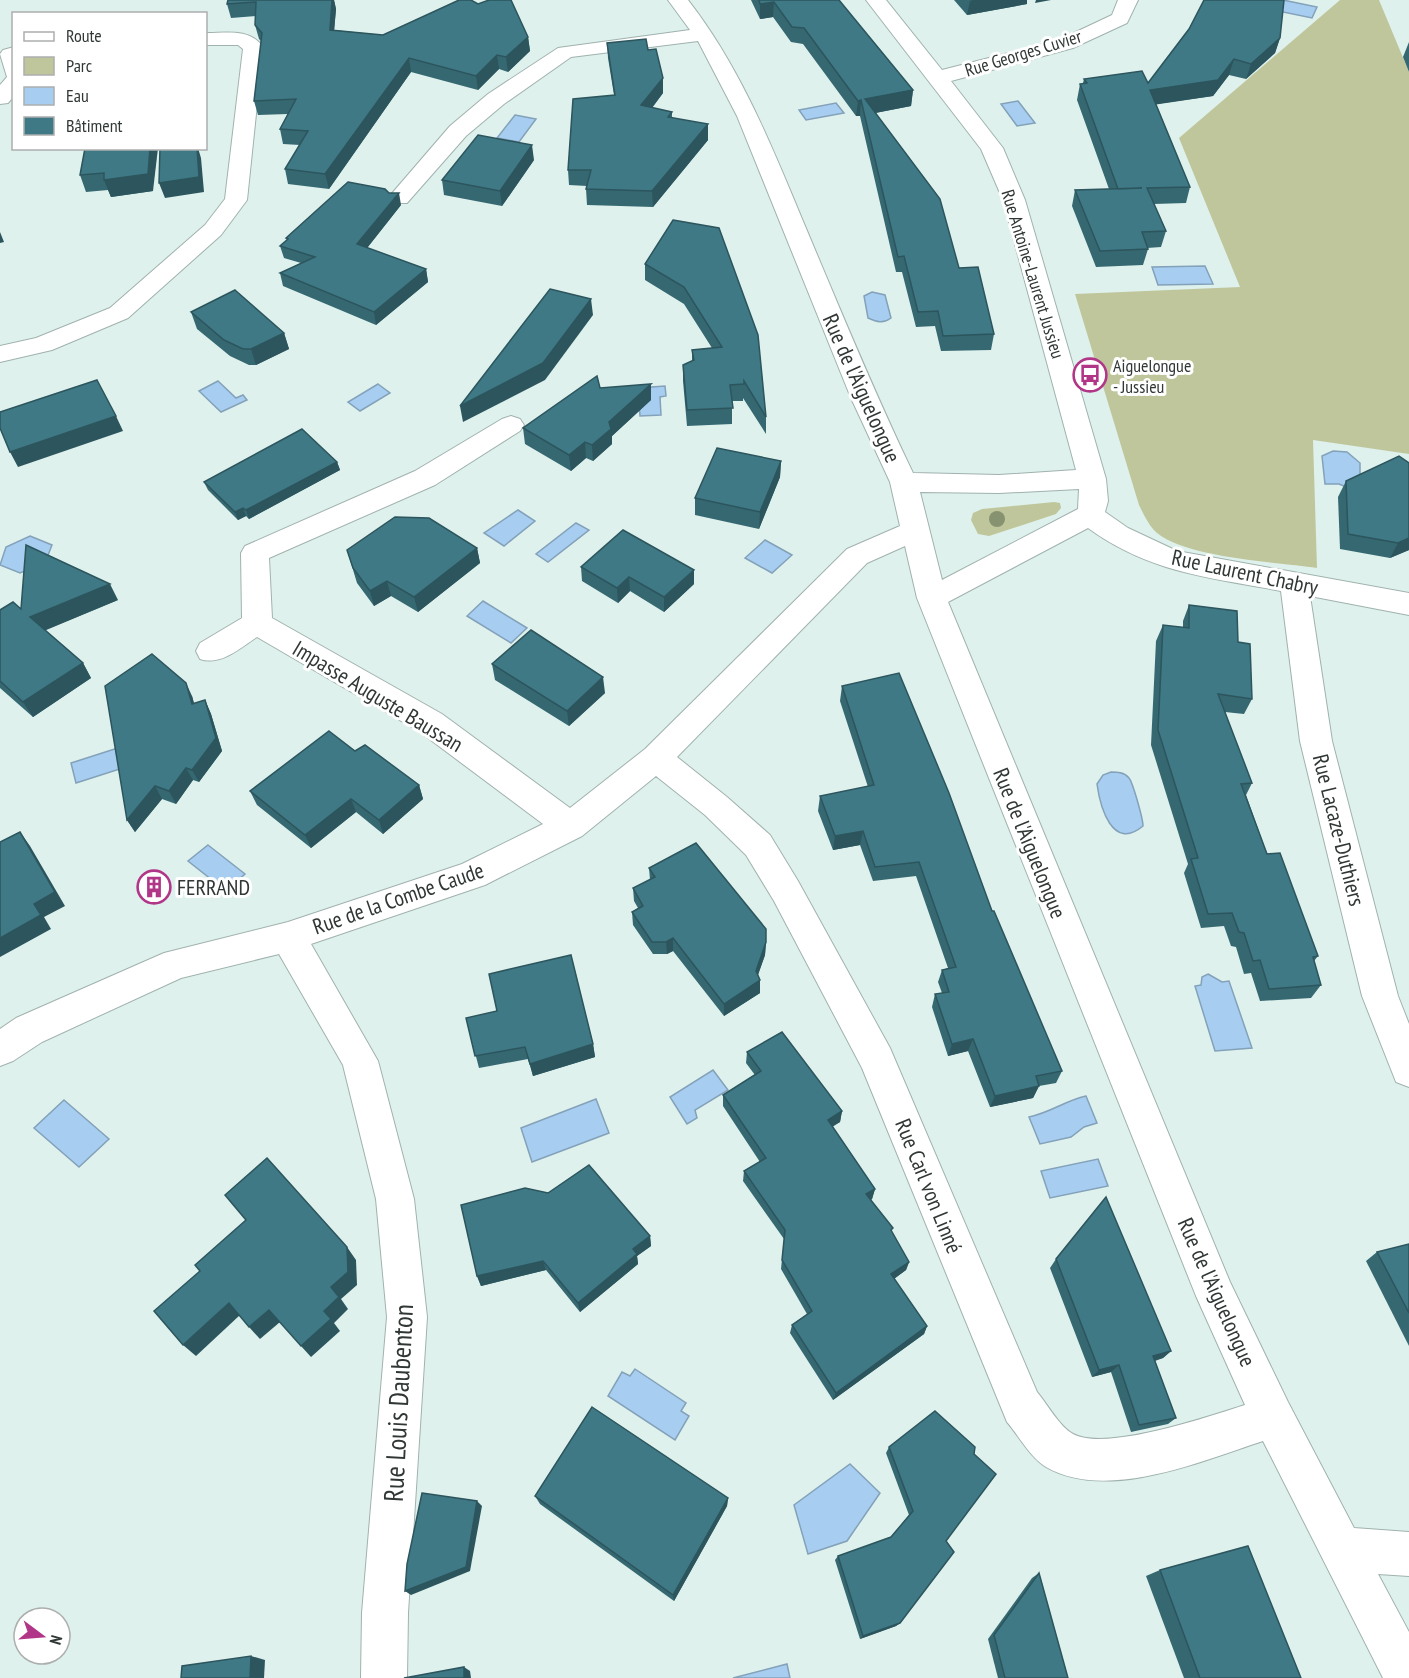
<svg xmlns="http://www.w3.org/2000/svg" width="1409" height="1678" font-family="'PT Sans Narrow',sans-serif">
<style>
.green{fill:#c0c69c}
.water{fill:#a7cef1;stroke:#83a1b9;stroke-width:1.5}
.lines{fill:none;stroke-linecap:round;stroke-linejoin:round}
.minor-casing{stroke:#a0b2ae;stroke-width:2}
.minor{fill:#fff;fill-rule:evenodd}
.tree{fill:#879271}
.wall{fill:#366872}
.shaded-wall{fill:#2c555d}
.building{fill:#3f7985;stroke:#2c555d;stroke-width:1.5}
.labels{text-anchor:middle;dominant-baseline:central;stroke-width:6;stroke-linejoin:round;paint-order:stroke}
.far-street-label{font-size:18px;fill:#303735;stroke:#fff}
.far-poi-label{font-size:18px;fill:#303735;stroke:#fff;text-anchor:start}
.street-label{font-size:22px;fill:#303735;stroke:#fff}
.poi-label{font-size:22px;fill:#303735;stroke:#fff;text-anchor:start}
.near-street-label{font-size:27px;fill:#303735;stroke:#fff}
</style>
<rect width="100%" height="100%" fill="#def1ed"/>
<g class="green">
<path d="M1340,0h39l30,72v382l-96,-14 4,128c-41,-6 -129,-10 -160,-35 -8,-7 -13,-18 -18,-28l-64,-211 165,-7 -61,-149z"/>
<polygon points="1054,502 1060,503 1061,508 1056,514 989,536 978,534 971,520 973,513 982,509"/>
</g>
<g class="water">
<polygon points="1283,0 1317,7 1312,18 1278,11"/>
<polygon points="1018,101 1035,123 1017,126 1001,104"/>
<polygon points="836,103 844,113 806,120 799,110"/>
<polygon points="515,115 536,119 519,142 497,138"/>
<polygon points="1205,266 1213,284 1158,285 1152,267"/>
<path d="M872,292l13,3 6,23c-8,6 -14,4 -23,0l-4,-22z"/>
<polygon points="218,381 236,398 243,395 247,400 221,412 199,391"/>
<polygon points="378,384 390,393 360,411 348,402"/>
<polygon points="665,386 666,396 660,397 661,415 640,416 638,388"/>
<polygon points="1333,451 1347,452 1360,463 1360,478 1346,487 1339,484 1325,484 1322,456"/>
<polygon points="518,510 535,521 504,546 484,533"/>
<polygon points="576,523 589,530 548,562 536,554"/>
<polygon points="30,536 52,545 45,563 20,573 0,565 6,547"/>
<polygon points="765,540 792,555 772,573 745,558"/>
<polygon points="483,601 527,628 511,643 467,616"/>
<polygon points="124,746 129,766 76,783 71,763"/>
<path d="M1111,772c6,0 13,0 18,6 4,5 14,41 14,48 -31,26 -43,-20 -46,-42l6,-9z"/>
<polygon points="208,845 245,874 226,891 188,861"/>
<polygon points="1208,974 1222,982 1229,981 1252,1048 1215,1051 1195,986 1201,985 1202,977"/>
<polygon points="713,1070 728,1090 695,1110 697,1118 687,1124 670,1097"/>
<path d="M1086,1096l11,27 -13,4 -13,10 -31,7 -11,-27c23,-5 35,-16 57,-21z"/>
<polygon points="596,1099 609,1133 532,1162 521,1128"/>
<polygon points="64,1100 109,1139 79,1167 34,1128"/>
<polygon points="1098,1159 1108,1186 1050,1198 1041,1171"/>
<polygon points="635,1369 686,1403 681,1411 689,1416 675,1440 608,1396 622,1372 630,1376"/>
<polygon points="850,1464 880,1493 847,1541 808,1554 794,1505"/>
<polygon points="787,1664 790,1678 733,1678"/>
</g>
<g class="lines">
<defs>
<g id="minor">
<path d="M668,0h20c53,68 84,147 117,226 35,83 69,166 108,247l86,2 77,-5 -73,-270 -22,-51 -115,-149h20l56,70 117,-30 53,-25 6,-15h20l-11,23 -54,25 -122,33 52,67 22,52 81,279 2,22 -3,11 23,16 49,23 232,42v22l-99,-19 22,145 66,255 11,28v63l-13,-5 -34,-86 -62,-255 -19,-150c-73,-14 -131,-18 -193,-63l-140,74 282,680 58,120 66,126 55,4v44l-31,-2 31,58v46h-26l-120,-237c-61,20 -156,61 -217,26 -16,-10 -27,-31 -39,-45l-145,-354 -88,-167 -28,-46 -41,-40 -49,-39 -74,60 -97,49 -174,59 67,117 36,138 13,118 -19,296 -1,65h-46l1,-65 25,-296 -11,-118 -33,-134 -64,-111 -98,24 -139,64 -29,19 -13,5v-37l16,-11 148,-65 124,-31 174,-58 81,-40 -123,-92 -163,-95c-17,11 -36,29 -57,22l-4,-8 4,-8 42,-25 -1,-65 4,-7 170,-75 87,-52 9,-3 9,3 4,6 -4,6 -85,54 -166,73 3,60 170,96 128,94 75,-59 202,-200 53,-23 -10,-44 -39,-84 -114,-282 -39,-75 -127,16 -67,47 -38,32 -59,67h-16l-3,-5 62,-72 38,-32 70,-46 132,-18zM1079,489l-1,20 -136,71 -22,-88 79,1zM905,546l12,52 279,698 49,109c-35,11 -139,47 -172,29 -14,-8 -25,-29 -36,-42l-147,-344 -92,-167 -28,-46 -43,-38 -50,-40 190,-194z"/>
<path d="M206,33c21,0 44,-5 57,14l-16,153 -26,35 -93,83 -76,32 -52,12v-16l36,-8 74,-30 95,-83 20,-26 18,-150 -5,-4h-32z"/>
<polygon points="14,47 14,96 8,103 0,104 0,85 7,77 0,54 3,50"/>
</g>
</defs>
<use href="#minor" class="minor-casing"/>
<use href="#minor" class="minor"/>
</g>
<circle class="tree" cx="997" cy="519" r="8"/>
<g class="wall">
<polygon points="228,0 334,0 336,9 334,30 383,35 528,37 530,51 508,72 499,69 478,90 411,72 329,189 288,184 285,169 300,145 283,144 280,129 288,114 258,115 254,101 261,41 259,39 255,25 256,16 231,18 227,4"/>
<polygon points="751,0 839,0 913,90 911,106 875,113 994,334 991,350 941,351 935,326 916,327 902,272 896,272 860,116 856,116 803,44 791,42 773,17 760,19"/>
<polygon points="954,0 1027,0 1027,4 967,15"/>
<polygon points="1189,29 1280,38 1275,53 1246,79 1229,75 1213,96 1156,104 1190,187 1186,203 1154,204 1166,231 1161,247 1147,248 1148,249 1143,265 1096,267 1072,206 1075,190 1109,189 1077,100 1080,84 1083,83 1084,79 1148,83"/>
<polygon points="1409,42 1409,72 1403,57"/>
<polygon points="607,43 648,50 663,78 663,93 652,108 672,112 672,118 708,140 653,207 587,205 586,189 587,186 569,185 568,170 614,95 608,58"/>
<polygon points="85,148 153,191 111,197 108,190 86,192 80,175"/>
<polygon points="534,160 502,206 444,195 442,180"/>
<polygon points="401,205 367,248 426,269 428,282 376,325 283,286 280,273 301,263 284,258 280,246 287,240 286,238"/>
<polygon points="673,220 766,417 766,434 743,398 743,401 732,401 732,424 687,426 683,381 683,365 692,361 692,350 712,348 684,304 645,280 645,264"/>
<polygon points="191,312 284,333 289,349 256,365 249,365 230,356 197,329"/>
<polygon points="600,388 651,400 612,436 612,444 593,461 586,458 571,471 525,444 523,428"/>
<polygon points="781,461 780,477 759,529 695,515 695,498"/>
<polygon points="337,462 340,470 249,519 246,516 238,520 208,490 204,482"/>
<polygon points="1346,481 1409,550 1390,558 1340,549 1338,497"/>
<polygon points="477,548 480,563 418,612 391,596 374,606 357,583 347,550"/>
<polygon points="581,567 694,584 664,612 630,591 618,603 582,581"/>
<polygon points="118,600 45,630 83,663 91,678 33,717 0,688 0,610 21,609"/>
<polygon points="1189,605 1238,642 1252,699 1244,714 1225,712 1252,783 1246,795 1267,854 1318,956 1314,961 1321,985 1311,998 1260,1001 1251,973 1244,974 1236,947 1231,946 1224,926 1201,928 1184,873 1188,864 1151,745 1156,641 1163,625 1183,628 1183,621"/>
<polygon points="492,664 605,693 569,726 495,680"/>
<polygon points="842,686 992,911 1062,1071 1056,1083 1039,1086 1033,1098 990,1107 968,1051 948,1056 932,1007 935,994 942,993 938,982 942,970 948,968 916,876 873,881 860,845 833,850 818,811 820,796 868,787 840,701"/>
<polygon points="192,696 194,704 205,700 211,714 222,751 199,782 193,780 176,804 162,799 135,832 127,820"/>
<polygon points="355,751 419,785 423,799 383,834 356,812 311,848 257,805 250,791"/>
<polygon points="649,868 766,942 765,955 758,975 760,993 724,1016 673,951 667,954 653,954 633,925 632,912 638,908 634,901 633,888 650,880"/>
<polygon points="466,1018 593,1044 595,1057 533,1076 528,1059 479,1068"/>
<polygon points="747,1052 842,1111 840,1122 832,1126 875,1189 872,1199 871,1200 892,1232 909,1262 906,1270 894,1279 927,1326 924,1334 833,1400 790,1333 792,1325 807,1314 781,1269 784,1239 743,1181 744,1171 760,1162 723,1106 723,1095 755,1075 746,1063"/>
<polygon points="650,1236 651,1246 637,1256 638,1264 580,1312 546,1270 481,1286 477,1276"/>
<polygon points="1409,1244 1409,1346 1366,1261 1377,1252"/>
<polygon points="1056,1259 1171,1351 1163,1358 1155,1361 1176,1418 1168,1424 1131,1432 1111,1372 1092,1377 1050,1268"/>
<polygon points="889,1447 946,1541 900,1623 896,1626 860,1639 835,1560 838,1556 891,1537 909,1515 886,1453"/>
<polygon points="535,1496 728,1498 727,1506 674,1601 540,1504"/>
<polygon points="1160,1570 1301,1678 1184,1678 1146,1576"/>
<polygon points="1039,1573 1068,1678 998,1678 988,1639 1032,1578"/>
</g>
<g class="shaded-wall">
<polygon points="332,0 334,0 336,9 333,44 330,30"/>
<polygon points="973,0 1027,0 1027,4 967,15 970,1"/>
<polygon points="1036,0 1051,0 1035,3"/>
<polygon points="774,2 773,17 760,19 760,4"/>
<polygon points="528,37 530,51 508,72 506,57"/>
<polygon points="1280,38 1275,53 1246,79 1251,64"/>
<polygon points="497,55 499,69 478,90 476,76"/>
<polygon points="409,58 411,72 329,189 325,174"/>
<polygon points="1234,59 1229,75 1213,96 1146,106 1150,90"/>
<polygon points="663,78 663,93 642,121 641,105"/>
<polygon points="913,90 911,106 865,115 865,99"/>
<polygon points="861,100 860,116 856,116 858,101"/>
<polygon points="708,124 708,140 653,207 652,191"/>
<polygon points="532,145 534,160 502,206 500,191"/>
<polygon points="150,148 158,148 153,191 111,197 104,180"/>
<polygon points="197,148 198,148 201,158 204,192 165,198 159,183"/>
<polygon points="399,193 401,205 360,257 357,244"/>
<polygon points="0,232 4,242 0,243"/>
<polygon points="426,269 428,282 376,325 374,312"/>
<polygon points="591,299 593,315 545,380 463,422 460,406"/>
<polygon points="284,333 289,349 256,365 251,349"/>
<polygon points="651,384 651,400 612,436 612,444 593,461 592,445 609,422"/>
<polygon points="116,416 123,431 18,467 10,452"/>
<polygon points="585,442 586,458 571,471 569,455"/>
<polygon points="781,461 780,477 759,529 760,512"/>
<polygon points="337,462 340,470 249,519 246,510"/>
<polygon points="243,508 246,516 238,520 235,512"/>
<polygon points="1409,538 1409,550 1390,558 1398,543"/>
<polygon points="477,548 480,563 418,612 414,597"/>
<polygon points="694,570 694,584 664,612 664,597"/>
<polygon points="629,577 630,591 618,603 617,588"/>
<polygon points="387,581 391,596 374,606 370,591"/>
<polygon points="110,584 118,600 39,633 30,617"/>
<polygon points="83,663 91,678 33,717 23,702"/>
<polygon points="603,677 605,693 569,726 567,711"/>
<polygon points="186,683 192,696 198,717 192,704"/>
<polygon points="205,700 211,714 222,751 199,782 192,770"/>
<polygon points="186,768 193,780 176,804 169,791"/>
<polygon points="419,785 423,799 383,834 379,820"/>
<polygon points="155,786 162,799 135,832 127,820"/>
<polygon points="351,799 356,812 311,848 305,835"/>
<polygon points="863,831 860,845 833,850 835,836"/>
<polygon points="20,832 30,846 65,906 44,917 51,929 0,957 0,938 34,904"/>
<polygon points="673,938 673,951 667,954 666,942"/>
<polygon points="766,942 765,955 755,983 756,971"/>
<polygon points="760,980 760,993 724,1016 724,1004"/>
<polygon points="973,1039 968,1051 948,1056 952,1044"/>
<polygon points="593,1044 595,1057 533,1076 530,1064"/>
<polygon points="1039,1086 1033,1098 990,1107 995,1096"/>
<polygon points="842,1111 840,1122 826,1131 828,1120"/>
<polygon points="875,1189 872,1199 864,1204 866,1194"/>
<polygon points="650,1236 651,1246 637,1256 638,1264 580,1312 578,1303 633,1249"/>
<polygon points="347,1247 356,1260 357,1285 341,1299 348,1309 334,1323 340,1331 311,1357 301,1346 324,1311 331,1287"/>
<polygon points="543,1261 546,1270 481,1286 477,1276"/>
<polygon points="909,1262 906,1270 888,1283 891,1274"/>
<polygon points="229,1303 240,1315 196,1356 183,1345"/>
<polygon points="269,1310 280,1322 260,1339 249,1327"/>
<polygon points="927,1326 924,1334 833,1400 836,1393"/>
<polygon points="1171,1351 1163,1358 1145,1363 1153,1356"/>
<polygon points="1119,1365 1111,1372 1092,1377 1099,1370"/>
<polygon points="728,1498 727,1506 674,1601 673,1595"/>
<polygon points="477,1501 482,1506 470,1571 411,1595 405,1591"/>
<polygon points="900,1623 896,1626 860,1639 863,1636"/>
<polygon points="251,1656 265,1660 264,1678 250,1678"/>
<polygon points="464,1667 470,1671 471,1678 464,1678"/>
</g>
<g class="building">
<polygon points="228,0 332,0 330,30 383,35 459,0 471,0 478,4 489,0 511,0 528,37 506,57 497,55 476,76 409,58 325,174 285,169 308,131 280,129 296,99 254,101 262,33 255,25 256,2 227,4"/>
<polygon points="759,0 839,0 913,90 865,99 940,199 959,268 978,267 994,334 943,336 938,311 918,312 904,256 898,257 861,100 858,101 804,28 792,27 774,2 760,4"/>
<polygon points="1204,0 1284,0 1280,38 1251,64 1234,59 1218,80 1150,90 1190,187 1147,188 1166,231 1142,232 1148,249 1100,251 1075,190 1142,188 1118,189 1080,84 1087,83 1084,79 1142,71 1148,83 1189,29"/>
<polygon points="646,39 648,50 656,49 663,78 641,105 672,112 668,117 708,124 652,191 586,189 591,170 568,170 573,99 615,95 607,43"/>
<polygon points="478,135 532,145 500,191 442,180"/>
<polygon points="85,148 150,148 148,174 104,180 104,173 80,175"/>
<polygon points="160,148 197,148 199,177 159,183"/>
<polygon points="348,182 385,189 389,193 399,193 357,244 426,269 374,312 280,273 315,257 280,246 288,239 286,238"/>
<polygon points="673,220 719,228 758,335 766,417 744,381 744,384 730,385 733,408 687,410 683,365 694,360 692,350 722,347 684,287 645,264"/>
<polygon points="550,289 591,299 543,363 460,406"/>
<polygon points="235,290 284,333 251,349 243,349 224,340 191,312"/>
<polygon points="597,376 600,388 651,384 609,422 611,429 592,445 585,442 569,455 523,428"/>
<polygon points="97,380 116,416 10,452 0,428 0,412"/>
<polygon points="302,429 337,462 246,510 243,508 235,512 204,482"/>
<polygon points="717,448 781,461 760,512 695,498"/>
<polygon points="1399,456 1409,463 1409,538 1398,543 1348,534 1346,481"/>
<polygon points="395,517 429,518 477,548 414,597 387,581 370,591 353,568 347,550"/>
<polygon points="623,530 694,570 664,597 629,577 617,588 581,567"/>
<polygon points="26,545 110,584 30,617 83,663 23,702 0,681 0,610 13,602 21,609"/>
<polygon points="1189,605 1237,611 1238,642 1250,644 1252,699 1218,694 1252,783 1241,784 1267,854 1280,853 1318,956 1313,957 1321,985 1269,989 1260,960 1253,961 1244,933 1239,932 1232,913 1208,914 1191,859 1198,858 1158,730 1163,625 1189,628"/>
<polygon points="531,630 603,677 567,711 492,664"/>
<polygon points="152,654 186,683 192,704 205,700 216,738 192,770 186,768 169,791 155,786 127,820 105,686"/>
<polygon points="899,673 949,793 992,911 994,911 1062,1071 1036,1076 1039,1086 995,1096 973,1039 952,1044 935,994 949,992 942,970 956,967 919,862 875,867 863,831 835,836 820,796 874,785 842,686"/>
<polygon points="329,731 355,751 365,745 419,785 379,820 351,799 305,835 250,791"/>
<polygon points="20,832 55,892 34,904 41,915 0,938 0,842"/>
<polygon points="696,843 766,929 766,942 756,971 760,980 724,1004 673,938 666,942 652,942 632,912 643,906 633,888 655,877 649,868"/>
<polygon points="571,955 593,1044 530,1064 525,1047 475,1056 466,1018 497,1011 489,974"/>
<polygon points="782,1032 842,1111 828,1120 875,1189 866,1194 893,1228 891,1230 909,1262 891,1274 927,1326 836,1393 792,1325 812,1311 782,1260 785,1230 744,1171 766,1158 723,1095 761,1071 747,1052"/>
<polygon points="267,1158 347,1247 348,1272 331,1287 339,1297 324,1311 331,1319 301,1346 269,1310 249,1327 229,1303 183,1345 154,1311 200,1271 195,1265 246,1220 225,1195"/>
<polygon points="589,1165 650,1236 633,1249 637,1254 578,1303 543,1261 477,1276 461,1205 525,1188 548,1193"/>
<polygon points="1106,1197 1171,1351 1153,1356 1176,1418 1139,1425 1119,1365 1099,1370 1056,1259"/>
<polygon points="1409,1244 1409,1313 1377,1252"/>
<polygon points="592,1407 728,1498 673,1595 535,1496"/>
<polygon points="935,1411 975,1447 974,1454 996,1474 946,1541 954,1552 900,1623 863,1636 838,1556 891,1537 913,1511 889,1447"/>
<polygon points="422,1493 477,1501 466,1567 405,1591 407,1564"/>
<polygon points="1248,1546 1301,1678 1200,1678 1160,1570"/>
<polygon points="1039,1573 1068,1678 1005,1678 994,1635"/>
<polygon points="251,1656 250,1678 181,1678 182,1666"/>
<polygon points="464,1667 464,1678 404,1678"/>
</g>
<defs>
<symbol id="bus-ring" viewBox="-11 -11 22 22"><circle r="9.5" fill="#fff" stroke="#b13688" stroke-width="1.5"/><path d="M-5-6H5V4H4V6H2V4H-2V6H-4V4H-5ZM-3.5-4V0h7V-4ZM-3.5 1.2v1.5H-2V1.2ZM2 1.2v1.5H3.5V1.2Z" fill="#b13688"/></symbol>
<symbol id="building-ring" viewBox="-11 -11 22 22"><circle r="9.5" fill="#fff" stroke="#b13688" stroke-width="1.5"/><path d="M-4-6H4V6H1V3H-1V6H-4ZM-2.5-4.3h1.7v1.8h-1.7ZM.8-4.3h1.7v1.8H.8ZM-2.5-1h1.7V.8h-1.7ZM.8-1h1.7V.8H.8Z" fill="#b13688"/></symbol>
</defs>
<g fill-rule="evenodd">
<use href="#bus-ring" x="1071" y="356" width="38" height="38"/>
<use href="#building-ring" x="135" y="868" width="38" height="38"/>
</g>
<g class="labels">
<g class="far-street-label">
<text transform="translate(1023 53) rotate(-17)">Rue Georges Cuvier</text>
<text transform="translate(1033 274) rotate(73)">Rue Antoine-Laurent Jussieu</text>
</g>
<g class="far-poi-label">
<text x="1113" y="365">Aiguelongue<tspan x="1113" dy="21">- Jussieu</tspan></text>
</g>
<g class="street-label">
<text transform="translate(862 388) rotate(66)">Rue de l'Aiguelongue</text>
<text transform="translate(1245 572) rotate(12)">Rue Laurent Chabry</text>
<text transform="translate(378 696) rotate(31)">Impasse Auguste Baussan</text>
<text transform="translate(1339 830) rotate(76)">Rue Lacaze-Duthiers</text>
<text transform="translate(1030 843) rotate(68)">Rue de l'Aiguelongue</text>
<text transform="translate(398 898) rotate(-19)">Rue de la Combe Caude</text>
<text transform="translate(929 1186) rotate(68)">Rue Carl von Linné</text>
<text transform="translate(1217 1292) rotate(66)">Rue de l'Aiguelongue</text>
</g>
<g class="poi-label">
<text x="177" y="887">FERRAND</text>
</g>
<g class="near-street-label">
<text transform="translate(398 1403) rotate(-87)">Rue Louis Daubenton</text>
</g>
</g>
<rect x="12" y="12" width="195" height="138" fill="#ffffff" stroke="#acafae" stroke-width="1.5"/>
<rect x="24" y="32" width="30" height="9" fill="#ffffff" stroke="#acafae" stroke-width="1.5"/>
<text x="66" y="42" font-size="18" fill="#303735">Route</text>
<rect x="24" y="57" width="30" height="18" fill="#c0c69c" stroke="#acafae" stroke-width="1.5"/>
<text x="66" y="72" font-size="18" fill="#303735">Parc</text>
<rect x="24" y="87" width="30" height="18" fill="#a7cef1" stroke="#acafae" stroke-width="1.5"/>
<text x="66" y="102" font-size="18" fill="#303735">Eau</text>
<rect x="24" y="117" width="30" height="18" fill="#3f7985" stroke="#acafae" stroke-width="1.5"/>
<text x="66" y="132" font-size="18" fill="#303735">Bâtiment</text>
<g transform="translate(42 1636) rotate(106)"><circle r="28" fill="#ffffff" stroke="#acafae" stroke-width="1.5"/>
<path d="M0-4.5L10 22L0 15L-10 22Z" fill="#b13688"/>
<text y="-9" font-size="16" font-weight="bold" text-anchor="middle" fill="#303735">N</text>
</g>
</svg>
